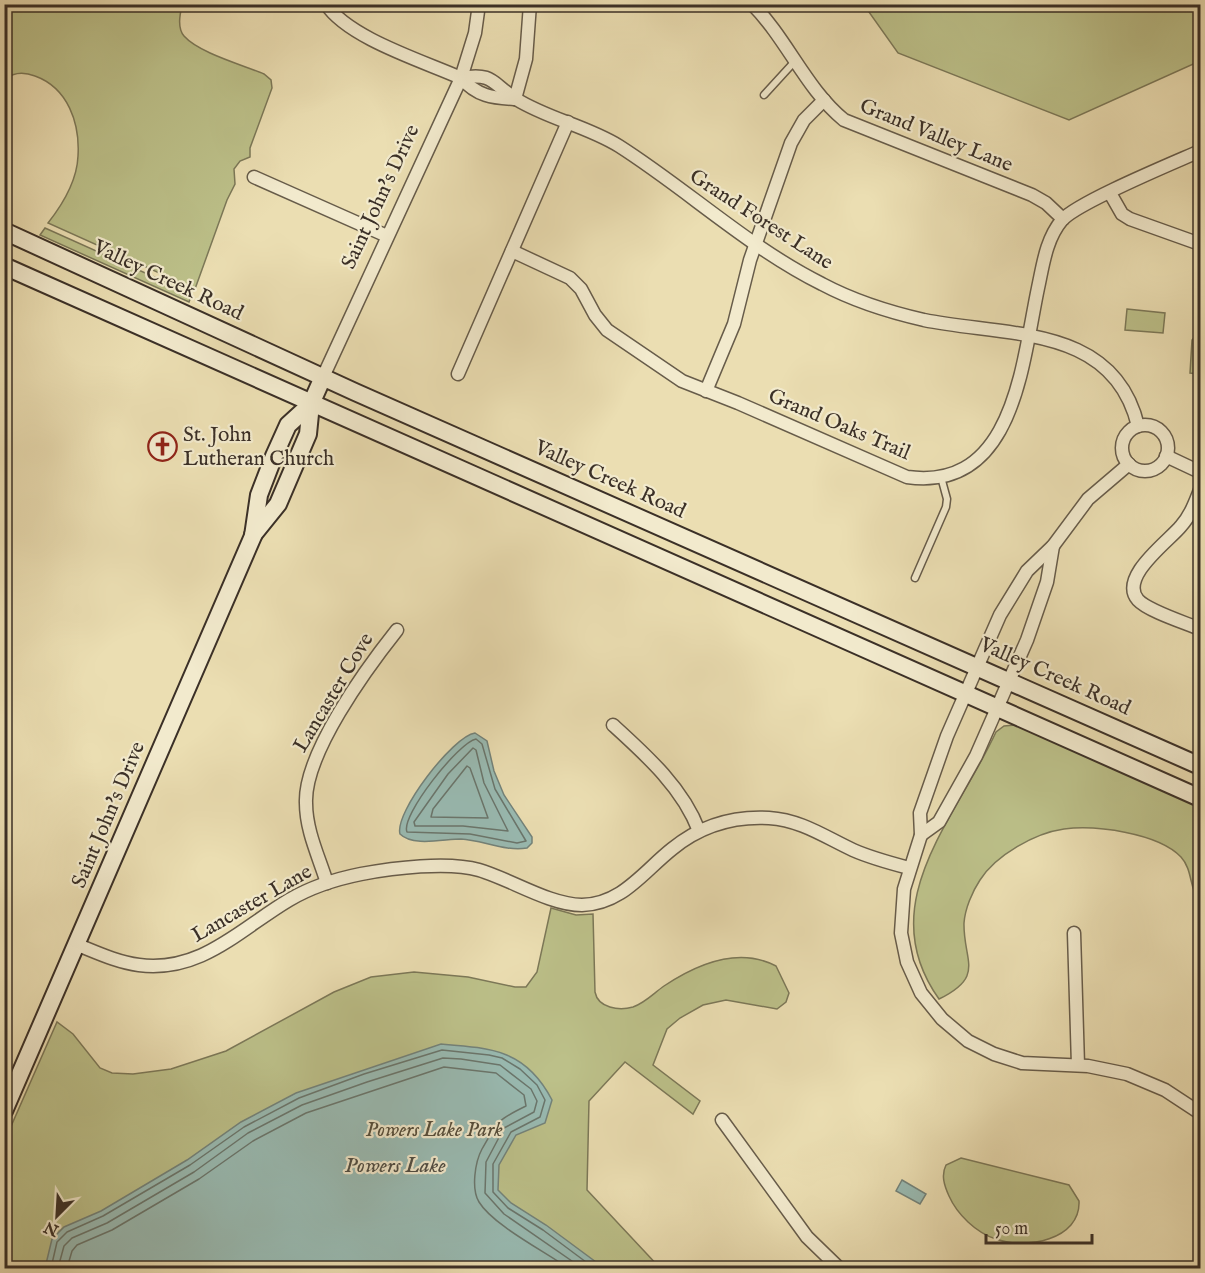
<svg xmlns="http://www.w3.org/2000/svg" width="1205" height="1273" font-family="'IM FELL English',serif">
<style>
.green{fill:#bcc089;stroke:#7c7858;stroke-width:1.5}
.water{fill:#99bbb3;stroke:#73837b;stroke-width:1.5}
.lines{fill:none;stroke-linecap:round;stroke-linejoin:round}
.shore{stroke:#6a766d;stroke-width:1.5}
.lane-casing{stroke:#675c4a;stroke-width:9}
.street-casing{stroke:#675c4a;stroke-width:15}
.secondary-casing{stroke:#3b3027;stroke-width:20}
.lane{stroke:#f2eacd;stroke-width:6}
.street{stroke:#f2eacd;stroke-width:12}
.secondary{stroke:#f2eacd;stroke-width:16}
.labels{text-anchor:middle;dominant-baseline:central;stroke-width:4.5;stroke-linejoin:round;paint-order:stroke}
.street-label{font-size:21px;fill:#3b3027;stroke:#f2eacd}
.poi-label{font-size:21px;fill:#3b3027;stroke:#f2eacd;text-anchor:start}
.park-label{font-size:21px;font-style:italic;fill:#554d3b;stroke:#f2eacd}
.water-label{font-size:22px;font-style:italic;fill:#4e4c43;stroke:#f2eacd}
</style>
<rect width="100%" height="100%" fill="#ebdeb2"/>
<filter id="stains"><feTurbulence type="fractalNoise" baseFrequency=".00333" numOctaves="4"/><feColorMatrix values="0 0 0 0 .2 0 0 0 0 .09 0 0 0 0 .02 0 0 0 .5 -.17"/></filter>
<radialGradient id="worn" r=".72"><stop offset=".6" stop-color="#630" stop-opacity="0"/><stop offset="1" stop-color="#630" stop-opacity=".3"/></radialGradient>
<g class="green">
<path d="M5,4l177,1c-2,9 -5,23 2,31 15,17 59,29 80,38l7,6 1,8 -22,60v9l-10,4 -6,8 1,15 -8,16 -32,89 -147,-66c15,-19 29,-42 30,-67 2,-33 -10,-68 -43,-80 -10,-4 -21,-4 -30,3z"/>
<polygon points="864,5 1200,5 1200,61 1069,120 898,53"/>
<polygon points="45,228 192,294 189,302 40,235"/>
<polygon points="1127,309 1165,313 1163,333 1125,330"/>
<polygon points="1200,331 1200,389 1198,389 1199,374 1190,373 1192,340"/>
<path d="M1015,725l185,81v97c-11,-14 -7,-33 -19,-46 -23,-24 -85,-32 -117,-28 -29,4 -68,26 -84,51 -8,12 -15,29 -16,43 -1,38 22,53 -25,76 -68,-95 17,-180 57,-267l8,-6z"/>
<path d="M551,908l25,7 17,-1 2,78c3,16 24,19 38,15 12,-4 21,-14 31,-21 33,-22 74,-40 112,-20l13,27 -3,9 -9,7 -51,-9 -23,5 -23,13 -13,11 -14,36 47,36 -7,13 -68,-52 -36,39 -2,89 73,78h-655v-128l52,-118 16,12 27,34 12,5 21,1 38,-5 55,-18 108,-59 37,-15 43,-5 54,5 47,10h11l11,-15z"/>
<path d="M961,1158l108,27 10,16c2,39 -54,49 -83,38 -20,-6 -39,-25 -47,-43 -5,-11 -8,-21 -3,-31z"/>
</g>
<g class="water">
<path d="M475,733l12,8 7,30 10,24 28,42v6l-5,5c-21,4 -45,-8 -66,-9 -17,0 -48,8 -61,-5 -6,-21 53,-98 75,-101z"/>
<path d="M441,1044c51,4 85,6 111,56l-7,23 -29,12 -17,30 -1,25 13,13 35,22 58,43h-559l7,-29 12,-12 37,-16 86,-51 54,-38 55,-29z"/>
<polygon points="902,1180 926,1194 920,1204 896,1191"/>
</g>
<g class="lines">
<g class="shore">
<path d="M476,739l6,5 13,45 31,52 -9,2 -47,-9 -63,-2c-7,-16 52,-90 69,-93z"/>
<polygon points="473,748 476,750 484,783 508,831 463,826 415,826 414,822 448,774"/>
<polygon points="467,766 470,768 488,818 431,817 433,809"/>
<polyline points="51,1268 57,1242 67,1232 103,1216 190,1165 244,1127 299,1098 364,1074 442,1050 489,1055 502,1058 520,1069 537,1085 545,1100 540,1117 511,1132 493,1164 493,1192 508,1208 543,1230 594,1268"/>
<polyline points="58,1268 64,1246 72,1238 107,1223 194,1172 248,1133 302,1105 367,1082 443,1058 461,1059 500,1065 531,1089 537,1101 534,1112 504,1128 486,1162 485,1193 504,1214 582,1268"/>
<path d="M67,1268l5,-17 5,-6 35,-15 87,-51 54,-38 53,-28 138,-46 52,6 28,22 2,11c-29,14 -28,15 -44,43 -7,13 -11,40 -3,53 14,23 65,49 89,66"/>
</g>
<defs>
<g id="lane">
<polyline points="764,95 796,60"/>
<polyline points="915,578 946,507 947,499 941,477"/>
</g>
<g id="street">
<path d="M326,4c22,34 97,57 135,74 16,18 31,20 54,21"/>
<path d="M752,4c35,35 54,85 92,116l188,75 14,8 17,16"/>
<path d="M461,78c33,-6 31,6 55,21 32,20 71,27 103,47 69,44 129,101 203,138 32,17 67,28 102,36 83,17 190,4 214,106"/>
<polyline points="515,99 526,59 530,4"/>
<polyline points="254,177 387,236"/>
<polyline points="1110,193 1122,214 1130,219 1200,244"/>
<path d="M512,251l58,27 11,11 14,26 12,15 75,51 56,22 169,74c107,15 115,-113 131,-189 5,-23 8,-49 24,-68 16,-18 111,-57 138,-69"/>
<polyline points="458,374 568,122"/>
<polyline points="323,377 461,78 475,33 479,4"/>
<polyline points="706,391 734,324 750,260 791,143 804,120 824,100"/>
<circle cx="1145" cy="448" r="23"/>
<polyline points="1166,456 1200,472"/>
<polyline points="1129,464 1088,499 1053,546 1027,571 1000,615 947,736 920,813 921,835 904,889 901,933 907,962 921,993 942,1019 968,1041 994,1054 1022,1063 1088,1066 1127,1074 1165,1090 1200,1113"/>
<path d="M1200,490c-5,13 -10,26 -19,36 -12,15 -63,51 -43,74 10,11 48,23 62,29"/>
<path d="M613,725c33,30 70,63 86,106"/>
<polyline points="921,835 939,822 976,756 1027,640 1047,582 1053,546"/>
<path d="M327,883c-8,-26 -21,-52 -21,-80 -2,-49 60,-134 91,-173"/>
<polyline points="1074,933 1078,1065"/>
<path d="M78,945c20,8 39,17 61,20 62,8 101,-36 150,-65 22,-13 47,-21 72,-26 32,-6 87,-13 118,-4 31,9 71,35 103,35 40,-1 61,-33 90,-56 28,-23 61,-33 97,-31 32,2 56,19 84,32 18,8 37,13 56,18"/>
<polyline points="722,1120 807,1237 839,1268"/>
</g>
<g id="secondary">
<polyline points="4,231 355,392 1200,766"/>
<polyline points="4,266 1200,798"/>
<polyline points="253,535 278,504 308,434 311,404 323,377"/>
<polyline points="4,1111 253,536 259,495 274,456 288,425 311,404"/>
</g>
</defs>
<use href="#lane" class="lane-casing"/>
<use href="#street" class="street-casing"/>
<use href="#secondary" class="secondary-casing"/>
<use href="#lane" class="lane"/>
<use href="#street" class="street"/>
<use href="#secondary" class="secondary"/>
</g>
<defs>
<symbol id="church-ring" viewBox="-11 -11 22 22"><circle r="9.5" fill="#f2eacd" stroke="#8f2418" stroke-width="1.5"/><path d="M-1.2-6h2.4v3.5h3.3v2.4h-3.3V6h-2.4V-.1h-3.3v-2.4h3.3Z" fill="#8f2418"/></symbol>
</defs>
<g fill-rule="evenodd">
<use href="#church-ring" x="146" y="430" width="33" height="33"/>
</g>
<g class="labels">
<g class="street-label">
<text transform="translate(936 136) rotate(22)">Grand Valley Lane</text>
<text transform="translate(381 197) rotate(-65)">Saint John's Drive</text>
<text transform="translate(761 220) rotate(33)">Grand Forest Lane</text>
<text transform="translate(168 281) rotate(25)">Valley Creek Road</text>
<text transform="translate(839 425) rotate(23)">Grand Oaks Trail</text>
<text transform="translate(610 480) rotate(24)">Valley Creek Road</text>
<text transform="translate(1055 677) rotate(24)">Valley Creek Road</text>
<text transform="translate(334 693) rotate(-59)">Lancaster Cove</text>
<text transform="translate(109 815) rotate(-67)">Saint John's Drive</text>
<text transform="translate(252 904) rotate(-30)">Lancaster Lane</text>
</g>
<g class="poi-label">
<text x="183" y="435">St. John<tspan x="183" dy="24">Lutheran Church</tspan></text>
</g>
<g class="park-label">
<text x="434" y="1130">Powers Lake Park</text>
</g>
<g class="water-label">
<text x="395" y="1166">Powers Lake</text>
</g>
</g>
<rect width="1205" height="1273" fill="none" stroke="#ebdeb2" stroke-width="24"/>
<rect x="6" y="6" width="1193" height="1261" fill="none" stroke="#3b3027" stroke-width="3"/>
<rect x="12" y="12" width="1181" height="1249" fill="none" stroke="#3b3027" stroke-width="1.5"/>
<g transform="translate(57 1216) rotate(204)" stroke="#f2eacd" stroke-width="4.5" paint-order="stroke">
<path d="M0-4.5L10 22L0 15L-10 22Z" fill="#3b3027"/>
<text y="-9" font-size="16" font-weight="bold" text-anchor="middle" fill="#3b3027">N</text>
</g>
<path d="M986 1234v9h106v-9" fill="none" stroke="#3b3027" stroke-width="3"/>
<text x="995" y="1234" font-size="18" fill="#3b3027" stroke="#f2eacd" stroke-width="4.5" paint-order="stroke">50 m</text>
<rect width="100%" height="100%" filter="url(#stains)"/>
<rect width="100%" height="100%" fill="url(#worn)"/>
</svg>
